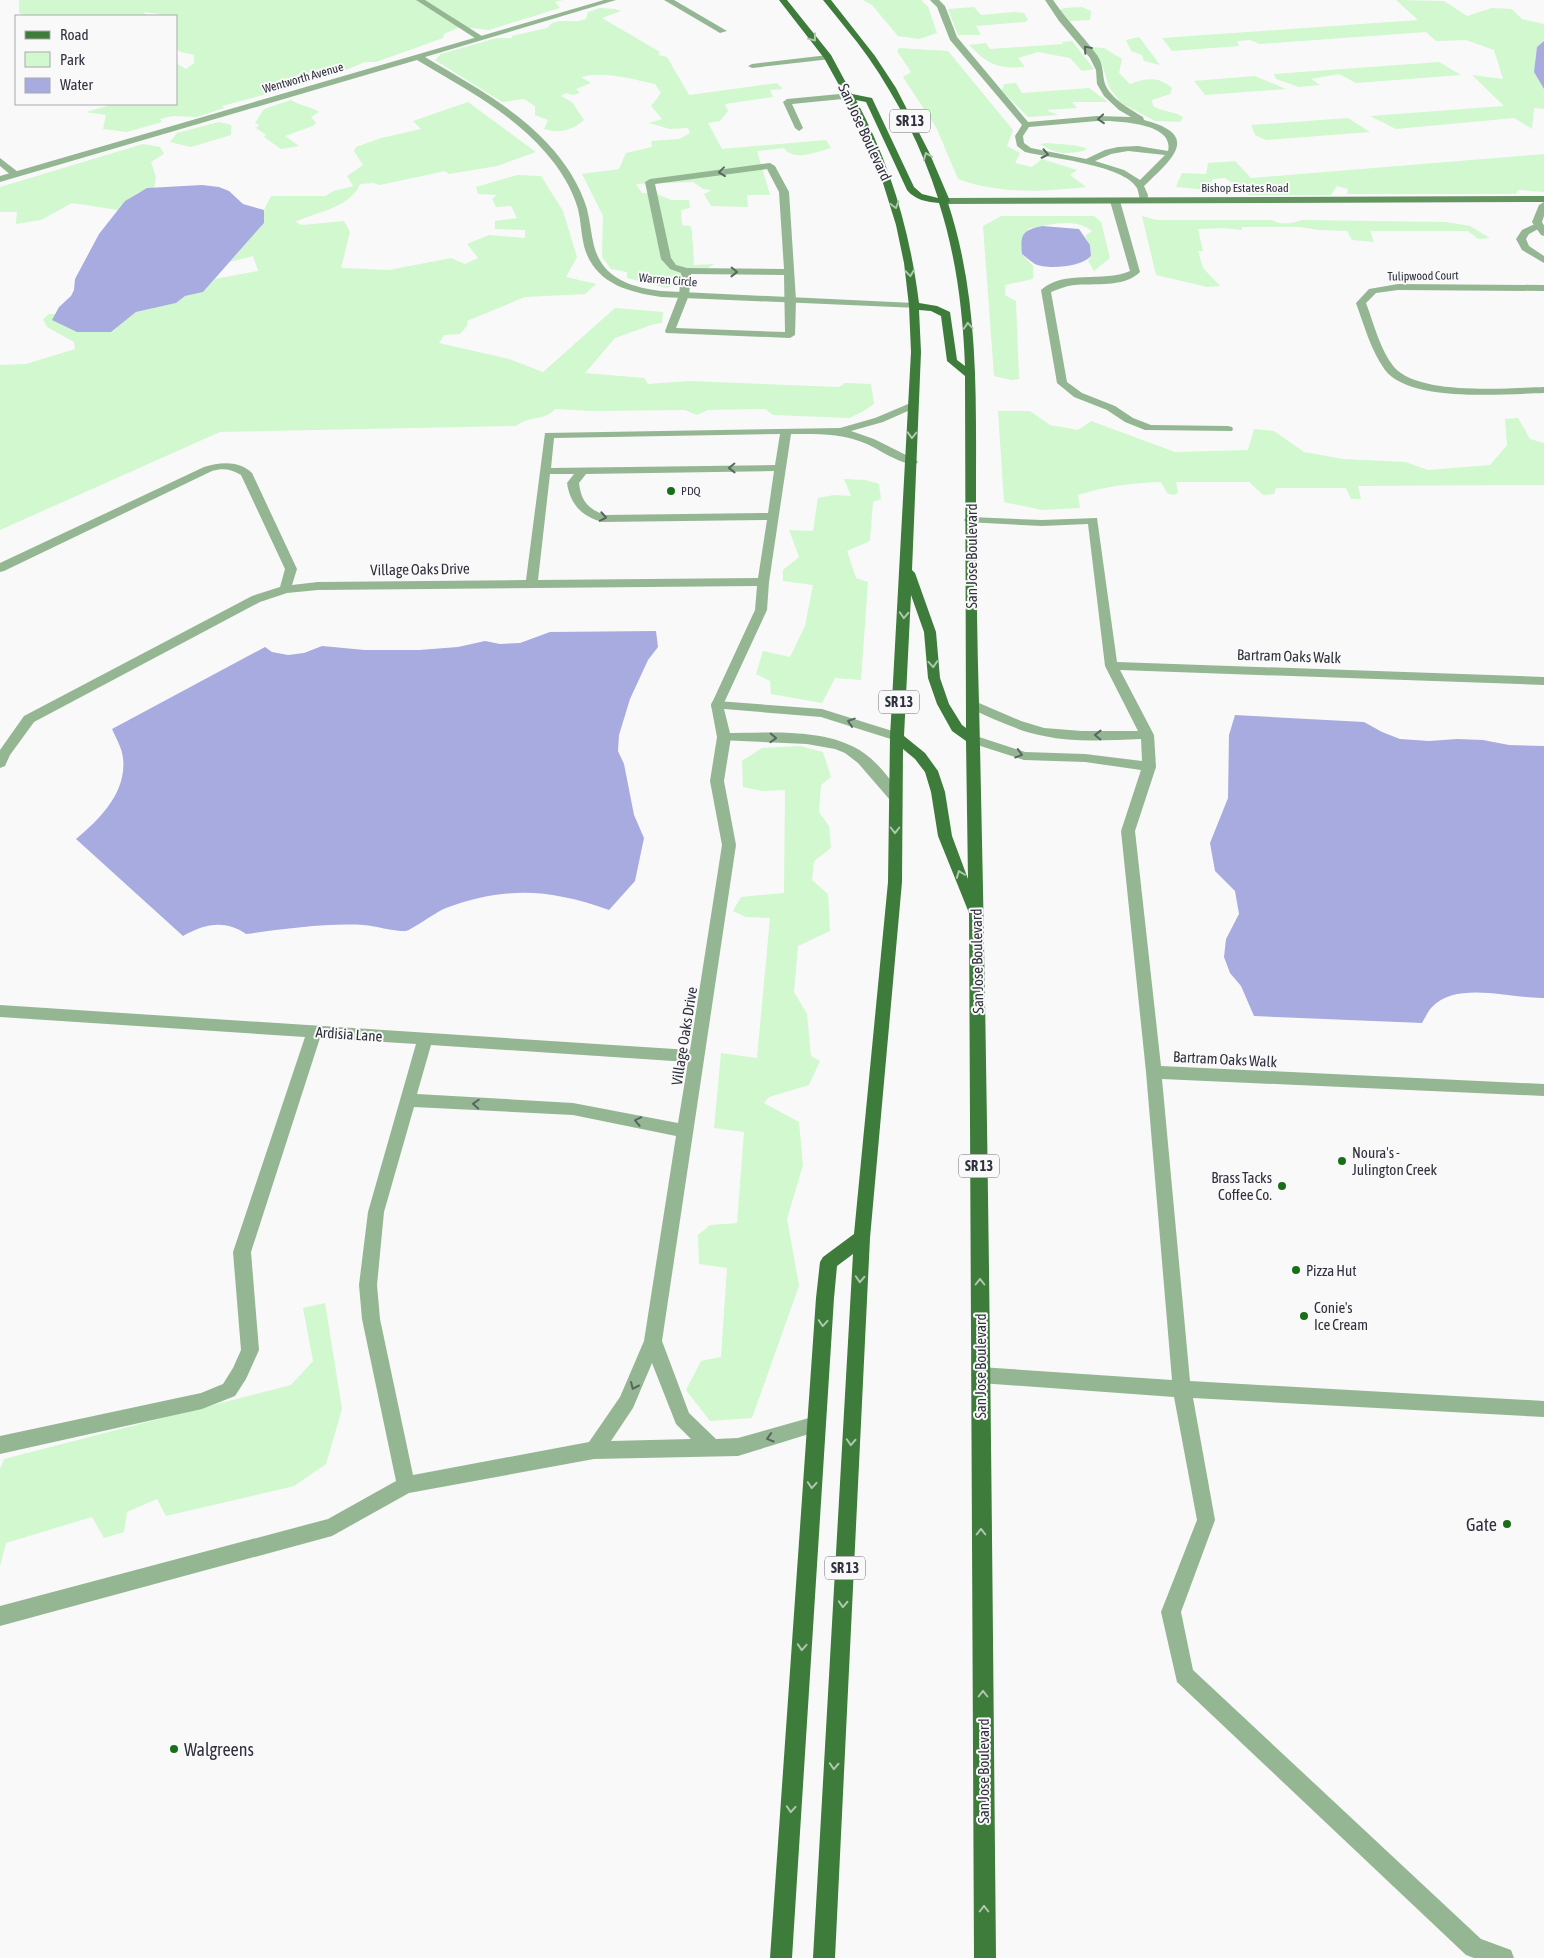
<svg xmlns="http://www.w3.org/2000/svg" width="1544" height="1958" font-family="'Asap Condensed',sans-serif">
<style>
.green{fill:#d1f8ce}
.water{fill:#a7abe0}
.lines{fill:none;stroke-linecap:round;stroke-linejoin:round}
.lane{fill:#95b693;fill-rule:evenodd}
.street{fill:#95b693;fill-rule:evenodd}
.secondary{fill:#649460;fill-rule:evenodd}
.primary{fill:#3e7c3b;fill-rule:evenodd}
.oneway{stroke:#aec7ad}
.oneway2{stroke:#586660}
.poi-dot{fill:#196f19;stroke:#f9f9f9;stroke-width:2}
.labels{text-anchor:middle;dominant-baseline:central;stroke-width:4;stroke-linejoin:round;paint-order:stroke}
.far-street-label{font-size:12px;fill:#30313e;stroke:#f9f9f9}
.far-poi-label{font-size:12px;fill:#30313e;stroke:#f9f9f9;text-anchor:start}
.shield{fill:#f9f9f9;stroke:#6c6d76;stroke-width:1}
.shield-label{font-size:14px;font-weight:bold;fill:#30313e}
.street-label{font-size:15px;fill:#30313e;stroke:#f9f9f9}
.poi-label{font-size:15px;fill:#30313e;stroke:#f9f9f9;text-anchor:start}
.near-poi-label{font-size:18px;fill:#30313e;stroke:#f9f9f9;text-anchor:end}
</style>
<rect width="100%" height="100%" fill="#f9f9f9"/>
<g class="green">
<polygon points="19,0 563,0 555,2 560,8 489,30 460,27 444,34 443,38 376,62 365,62 336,74 325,73 306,76 304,84 222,106 224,108 197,117 173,116 160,119 162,122 127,132 103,129 106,115 86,112 107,106 108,104 176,104 176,63 186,69 194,63 194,55 181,52 176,49 176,16 160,16 159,14 144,12 146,16 27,16 19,13"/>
<polygon points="863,0 921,0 928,7 937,33 919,39 898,36 872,5"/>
<polygon points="1396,0 1444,1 1467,16 1492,8 1512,9 1522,19 1544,24 1544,41 1537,47 1534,72 1544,89 1544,109 1534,108 1532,129 1514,118 1396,129 1370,116 1504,106 1472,75 1503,79 1494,50 1466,40 1436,41 1426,32 1260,44 1250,40 1237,41 1239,46 1172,51 1162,38 1418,20"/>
<polygon points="974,7 981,15 1014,12 1024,13 1028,20 1025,22 976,26 981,35 958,35 948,9"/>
<polygon points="1082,7 1091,11 1090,20 1070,21 1060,10 1064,8"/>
<path d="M600,8l15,1 6,2 -19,7 58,34 -2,3 9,2 22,38 88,-12 6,6 -13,1 3,7 -48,7 3,7 -8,10 -12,2 14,26 104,-9 5,8c-14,4 -38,14 -47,0l-27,3 13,44h-23l1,12 -37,-1 -7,-12 8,-4 -9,-1 -10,-7 -57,2 6,9 15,1 14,6h18l1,8 -9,2 1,15 8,1 2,5 2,34 20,-1 -6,4h-17l-8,13 -16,7 -40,-10v-6l-16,-3 -9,-12 1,-41 -21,-42 37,-5 7,-16 26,-6 -1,-6 28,-2 11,-6 -2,-5 -18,1 -21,-6 13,-4 -11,-13 10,-13 -6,-9c-25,-5 -48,-13 -74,-7l10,6 -15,6 4,4 -7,2 -7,-2 -5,3 11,6 12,18c-12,10 -24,14 -40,9l4,-9 -13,-5v-9l-11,-7 -22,3 -67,-42 6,-6 56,-16h15v-2l35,-8 5,-5 8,-2h18l8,-2 2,-7z"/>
<polygon points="1139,37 1160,65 1144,61 1142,55 1131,51 1126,40"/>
<path d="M1072,41l22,28 -12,2 -12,-13 -32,-6 -20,6 7,9c-28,2 -36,-2 -56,-22l17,-2 4,6 73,-5 -1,-2z"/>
<path d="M1089,47l15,1 18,11 -3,14 11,11c16,-6 29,-8 42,4l-2,6 -18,6 1,6c10,6 21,5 30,11l-3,5 -25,-1 -34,-18 -12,-16 -7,-23z"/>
<path d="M899,48l49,3 65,79 -6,16 13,7 -5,10 17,4 10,-8 35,11 -7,5 16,12c-42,5 -88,7 -128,-8l-21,-50 -34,-52 8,-5 -14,-21z"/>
<polygon points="1439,62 1461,75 1356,83 1339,74 1311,79 1320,85 1299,87 1276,79 1274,74"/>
<polygon points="1255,76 1286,89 1205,95 1194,81"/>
<polygon points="1016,83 1022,93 1089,88 1108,102 1072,102 1077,108 1046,110 1058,115 1028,117 1002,91 1004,84"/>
<path d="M291,100c9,6 19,6 28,12l-8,5 5,6 -3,3 -28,10 14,10 -18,3 -17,-12 2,-2 -10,-7 3,-3 -4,-2 9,-14z"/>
<path d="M468,102l68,50 -39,14 -48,8 -4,-3 -65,14 -7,-2 -13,1c-10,24 -44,28 -65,38l7,3 42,-4 6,11 -9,36 48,2 62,-12 14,6 13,-6 -11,-14 22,-9 36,3v-8l-30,-1v-8l22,-3 -6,-12 -15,1 -4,-8 5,-4 -19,-1 -2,-7 41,-12 24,1 22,35 14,46 -11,20 30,7 -11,10 -60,3 -58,24v5l-7,8 -16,1 -5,8 70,16 34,13 72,-64 48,4 -1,11 -8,1 -39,14 -30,35 59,5 4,6 41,-3 150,6 6,-4 26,1 3,20 -12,8 -13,6 -76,-3 -8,-6 -57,1 -11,5 -12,-5 -93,1 -37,-2c-12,13 -25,6 -39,17l-296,6 -220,98v-165l26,-1 49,-15 -1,-7 -27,-15 -4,-8 6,-5h7l-3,6 58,12 25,-20 40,-9 9,-7 18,-4 12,-13 43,-8 -5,-15 -23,6 34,-39v-13l7,-14h54l9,-5 19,-5 -6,-10 16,-11 -9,-14 2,-4 25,-9 40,-9 -8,-8z"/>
<polygon points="1348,118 1370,132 1266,140 1255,135 1251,125"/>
<polygon points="219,122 231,125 231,135 191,147 170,142 177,133"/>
<path d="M1046,143l26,2 15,3 -3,3c-19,3 -27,4 -44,-7z"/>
<path d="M143,144l17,3 4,7 -13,8 5,15 -2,11c-14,1 -28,11 -36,22l-46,-7 -31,17 -25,4 1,-12h-17v-25z"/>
<polygon points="1544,154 1544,192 1518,190 1516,194 1347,194 1348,189 1337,186 1331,195 1249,195 1225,178 1213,179 1208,190 1176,187 1182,173 1206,174 1208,163 1235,161 1251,178"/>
<path d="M1001,216h93l7,6 9,36 -16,13 -6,-10 3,-5 -1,-11 -5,-9 7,-5c-18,-14 -43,-6 -64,-2l-6,25 11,12v13l-28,6v10l11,6 3,78 -8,1 -17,-4 -11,-150z"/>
<path d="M1142,216l15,4h115c10,6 20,3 30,0l144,2 24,4 20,12 -12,1 -10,-8h-98l4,11 -22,-2 -5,-9 -29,-1 -18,-3h-58v3l-19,-2 -25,1 5,22h-5l5,17 17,18 -13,1 -51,-12z"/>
<path d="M998,411h32l20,14 28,5 13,-9 84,31 73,-2 6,-21 20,2 30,21 39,7 62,3 23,8 62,-5 17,-20 -2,-26 13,-1 12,21 14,4v42l-186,1 3,13h-10l-5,-11h-70l-2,6 -11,1 -14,-13h-73l2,11 -5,2 -6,-2 -6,-11c-29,1 -55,4 -83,13l2,13 -38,2 -38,-8z"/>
<polygon points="844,479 866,480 879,484 881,499 873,502 870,541 847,551 856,578 868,582 861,680 835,678 822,703 771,694 770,681 756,674 763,651 790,657 805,626 813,585 783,581 783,570 799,557 789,530 813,531 818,498 834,495 851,496"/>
<polygon points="800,746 823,752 831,777 821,785 819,812 829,826 831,848 814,861 812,880 828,894 830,931 798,946 794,992 807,1014 811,1056 820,1061 809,1085 769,1097 764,1103 799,1122 803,1165 787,1219 799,1286 752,1418 710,1421 686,1390 701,1361 721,1357 727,1268 699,1264 698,1235 710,1225 737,1223 744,1132 714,1128 721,1053 757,1058 770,918 746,917 733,911 741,897 784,893 785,790 762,791 743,787 742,761 762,748"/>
<polygon points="325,1303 342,1409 326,1464 294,1486 166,1516 157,1499 127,1512 124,1532 104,1538 92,1517 6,1543 0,1566 0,1469 4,1459 291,1385 313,1361 303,1308"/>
</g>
<g class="water">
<polygon points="1544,41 1544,89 1534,72 1537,47"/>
<polygon points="202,185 219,187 229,191 243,204 264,210 264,223 203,292 185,296 176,303 136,312 111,332 77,332 52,320 59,307 71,296 74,290 75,279 99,234 125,201 147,188"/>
<path d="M1042,226l37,3 11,16 1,11c-9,11 -44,14 -56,8 -5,-3 -9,-7 -13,-10 -2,-20 1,-24 20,-28z"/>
<path d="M656,631l2,16 -10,13 -18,39 -11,36 -1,16 6,13 10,51 10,23 -9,43 -26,29c-59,-21 -104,-24 -163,-2 -12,5 -33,21 -40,23 -8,1 -32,-5 -42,-6 -40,-2 -78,4 -118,9 -21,-15 -42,-10 -63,2l-107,-97c24,-20 51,-47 47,-81 -1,-10 -7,-20 -11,-29l153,-82 7,5 16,3 16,-2 18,-7 43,4h54l39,-3 27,-6 15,3 20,-1 30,-11z"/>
<path d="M1235,715l129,7 18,10 18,7 29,2 28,-2 26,1 26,5 35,1v252c-31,1 -87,-18 -112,9 -4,4 -7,11 -10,16l-168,-7 -13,-30 -11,-13 -6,-16 2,-18 13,-25 -4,-23 -20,-20 -5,-28 18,-45 1,-63z"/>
</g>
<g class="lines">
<g class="lane">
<polygon points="416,0 425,0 485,38 478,40"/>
<polygon points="664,0 674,0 727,31 720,33"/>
<path d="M930,0h9l6,6 12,31 71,85 69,-6 34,1 -12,-7 -15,-14 -7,-12 -1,-14 -6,-12 -31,-37 -14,-21h8c13,19 30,36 44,55 7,10 5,19 8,29 6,15 25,25 38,33l1,3c58,15 28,39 0,66l4,9 -1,8h-6c-2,-5 -2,-10 -4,-15 -13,-23 -87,-30 -112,-36l-8,-6 -2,-10 7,-11 -72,-85 -13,-33zM1097,121c18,0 78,1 71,30l-30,-5 -20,1 -13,3 -19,9 -55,-11 -7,-5 -1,-7 6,-9zM1128,151l37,4 -25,25 -16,-10 -29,-9 16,-7z"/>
<polygon points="828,55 832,57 831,59 752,68 748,66 752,64"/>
<polygon points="850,93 854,96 853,98 792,104 803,128 799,131 795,128 783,102 787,99"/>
<polygon points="0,158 18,172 18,176 12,176 0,166"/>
<path d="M770,163l5,3 14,26 7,108 -1,35 -5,3 -124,-5 -1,-2 14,-36 2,-22 -11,-4 -9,-10 -16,-77 5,-3zM767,169l12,23 5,77 -97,-1 -11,-3 -5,-7 -16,-74zM691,274l93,1 1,57 -109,-4 13,-33z"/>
<path d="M1115,198l5,3 20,71c-16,16 -45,11 -66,13 -8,1 -15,4 -23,7l16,90 15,11 33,13 18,12 18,7 77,1 4,1 1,2 -1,2 -87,-1 -20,-8 -18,-12 -33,-13 -17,-14 -16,-93c23,-21 62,-7 89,-19l-20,-70z"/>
<polygon points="1539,222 1544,225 1542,227 1529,234 1526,239 1529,246 1544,256 1544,263 1522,250 1516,239 1522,230"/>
<path d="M913,402l5,3 -1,2 -34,15 -32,9 23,8 42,21 2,2 -2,2c-11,3 -38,-15 -49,-20 -25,-11 -49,-10 -76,-10l-22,148 -2,28 -44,95 8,32 -7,44 12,64 -74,496 27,72 27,26 22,-1 78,-22 6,2 3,6 -3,6 -84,26 -144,3 -185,34 -77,43 -332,90v-20l328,-87 68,-38 -34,-162 -3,-34 9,-73 48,-168 -96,-6 -69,214 8,98 -13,29 -11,17 -33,13 -202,45v-18l201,-43 22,-9 10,-16 8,-18 -8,-98 72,-215 -305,-20v-12l690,45 32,-205 -12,-64 7,-44 -6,-32 44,-95 2,-24 -439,4 -31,3 -27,9 -226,120 -24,33 -5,11 -5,2v-18l24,-34 228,-120 28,-9 5,-18 -44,-94c-10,-6 -18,-7 -29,-4l-208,100 -4,1v-9l204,-96c16,-5 35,-7 48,6l45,96 -5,16 26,-3 208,-2 19,-147 295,-5 35,-10zM780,434l-5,31 -224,3 3,-30zM774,471l-6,42 -163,2c-17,-6 -24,-14 -26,-32l7,-9zM550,474h24l-7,9c3,21 15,34 36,39l164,-2 -9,58 -220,2zM431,1045l257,17 -10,61 -105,-20 -156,-9zM414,1107l159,8 103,21 -32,205 -24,56 -31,45 -176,33 -33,-156 -3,-34 7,-73zM652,1363l24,61 15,15 -80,2 22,-33z"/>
<path d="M970,517l72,3 55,-2 20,144 427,15v8l-424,-15 34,65 2,32 -21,64 26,235 383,18v12l-382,-17 28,302 354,20v16l-351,-19 22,122 -34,92 12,58 288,269 30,11 3,8h-40l-8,-3 -289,-273 -16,-70 36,-92 -23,-123 -194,-14 -6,-2 -3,-6 3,-6 6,-2 192,13 -26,-308 -25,-241 20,-61 -56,-8 -61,-2 -56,-18 -2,-3 2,-3 5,-1 52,17 60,2 57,7 -1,-22c-32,1 -66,4 -97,-3 -27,-5 -52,-18 -77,-29l-1,-3 1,-3 5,-1 49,21 23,7 38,3h56l-33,-65 -17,-142 -46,2 -76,-4 -2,-2 2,-2z"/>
</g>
<g class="street">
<path d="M604,0h12l-191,57c43,26 89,50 123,87 17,18 32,41 39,65 3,12 4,25 7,37 9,33 37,41 67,45l253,12 5,3 -1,2 -257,-11c-34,-5 -67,-14 -77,-51 -3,-12 -3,-25 -6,-37 -6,-21 -18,-40 -32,-56 -35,-41 -84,-66 -129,-93l-417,122v-6z"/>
<polygon points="1544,202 1544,216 1542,222 1544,226 1544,236 1541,235 1532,222 1539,205"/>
<path d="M1398,284l146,1v6l-146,-1 -22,3 -10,10c8,21 14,47 28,64 25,29 114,21 150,20v6c-39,1 -134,10 -159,-23 -14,-19 -21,-45 -29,-67l13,-14z"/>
<polygon points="717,701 822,709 902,734 904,737 902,740 897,741 821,717 712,708 711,705 712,702"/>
<path d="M724,733c39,0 95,-5 130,14 19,9 37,32 48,50l-2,3h-10l-32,-37 -13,-10 -10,-4 -28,-5 -88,-4 -2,-3 2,-3z"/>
</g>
<polygon class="secondary" points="1544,196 1544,202 945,204 940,201 945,198"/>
<path class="primary" d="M779,0h8l44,55 21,39 20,4 42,89 8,7 16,4c-16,-50 -40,-98 -70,-141 -14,-20 -30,-38 -45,-57h8l44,56 21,32 33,64 21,49 -2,2c31,94 28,191 28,288 0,71 1,142 3,213 10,417 13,836 17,1254h-22l-5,-1045 -31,-77 -7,-44 -6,-20 -10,-13 -12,-10 -1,133 -32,356 -35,720h-22l40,-704 -16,12 -3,32 -42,660h-22l46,-660 4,-36 3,-5 31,-23 34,-352 2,-145 21,-385 -2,-46 -5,-43 -8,-38 -22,-71 -13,-29 -37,-67zM856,100l10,2 41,88c8,10 20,12 32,13 17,53 24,108 26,163l-8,-6 -7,-48 -13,-6 -18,-3c-9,-72 -29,-140 -63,-203zM919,310l12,1 10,5 6,45 18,15 1,352 -4,-3 -13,-21 -9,-26 -4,-46 -21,-59 -3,-3 9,-218zM911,595l13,37 4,46 9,26 15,27 14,10 2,138 -16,-43 -7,-44 -7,-21 -13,-18 -21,-17z"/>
</g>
<defs><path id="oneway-chevron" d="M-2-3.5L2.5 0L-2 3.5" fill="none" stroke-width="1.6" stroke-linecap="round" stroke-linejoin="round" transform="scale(1.25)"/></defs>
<g class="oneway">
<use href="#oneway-chevron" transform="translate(813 38) rotate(53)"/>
<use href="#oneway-chevron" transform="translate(927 156) rotate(-112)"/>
<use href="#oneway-chevron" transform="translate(895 205) rotate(74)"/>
<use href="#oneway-chevron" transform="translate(910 273) rotate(83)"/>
<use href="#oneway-chevron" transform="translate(968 326) rotate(-94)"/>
<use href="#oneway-chevron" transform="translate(912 435) rotate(91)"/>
<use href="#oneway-chevron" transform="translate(904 615) rotate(93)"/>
<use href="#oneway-chevron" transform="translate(933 664) rotate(86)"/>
<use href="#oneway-chevron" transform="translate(895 830) rotate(90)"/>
<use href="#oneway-chevron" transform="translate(960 874) rotate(-111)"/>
<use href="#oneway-chevron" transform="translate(860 1279) rotate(93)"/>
<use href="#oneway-chevron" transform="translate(980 1282) rotate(-90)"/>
<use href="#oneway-chevron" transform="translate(823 1323) rotate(94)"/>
<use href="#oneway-chevron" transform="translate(851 1442) rotate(93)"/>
<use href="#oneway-chevron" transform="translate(812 1485) rotate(94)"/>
<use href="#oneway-chevron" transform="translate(981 1532) rotate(-90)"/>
<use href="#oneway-chevron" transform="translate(843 1604) rotate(93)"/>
<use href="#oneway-chevron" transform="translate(802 1647) rotate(94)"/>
<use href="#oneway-chevron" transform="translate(983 1694) rotate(-90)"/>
<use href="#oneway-chevron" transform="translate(834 1766) rotate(93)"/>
<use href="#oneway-chevron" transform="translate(791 1809) rotate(94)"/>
<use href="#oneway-chevron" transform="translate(984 1909) rotate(-90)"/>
</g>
<g class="oneway2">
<use href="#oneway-chevron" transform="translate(1087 49) rotate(-131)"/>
<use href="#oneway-chevron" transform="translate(1101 119) rotate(175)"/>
<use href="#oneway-chevron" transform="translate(1045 154) rotate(12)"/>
<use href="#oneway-chevron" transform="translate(722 172) rotate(173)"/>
<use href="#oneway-chevron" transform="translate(734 272) rotate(1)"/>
<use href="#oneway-chevron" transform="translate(732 468) rotate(179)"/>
<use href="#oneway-chevron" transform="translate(603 517) rotate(10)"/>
<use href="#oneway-chevron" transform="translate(851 722) rotate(-162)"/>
<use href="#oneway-chevron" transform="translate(1098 735) rotate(-179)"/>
<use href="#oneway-chevron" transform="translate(773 738) rotate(2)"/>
<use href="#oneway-chevron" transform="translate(1019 754) rotate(16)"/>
<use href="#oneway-chevron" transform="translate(476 1104) rotate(-177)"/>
<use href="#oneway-chevron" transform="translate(638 1121) rotate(-169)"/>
<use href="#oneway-chevron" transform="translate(634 1386) rotate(114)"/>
<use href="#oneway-chevron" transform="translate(770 1438) rotate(164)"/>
</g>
<g class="poi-dot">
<circle cx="671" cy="491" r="5"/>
<circle cx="1342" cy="1161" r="5"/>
<circle cx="1282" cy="1186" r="5"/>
<circle cx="1296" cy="1270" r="5"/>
<circle cx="1304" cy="1316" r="5"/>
<circle cx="1507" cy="1524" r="5"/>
<circle cx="174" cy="1749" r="5"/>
</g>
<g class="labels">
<g class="far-street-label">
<text transform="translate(303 78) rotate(-16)">Wentworth Avenue</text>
<text x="1245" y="188">Bishop Estates Road</text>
<text transform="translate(1423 276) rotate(-1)">Tulipwood Court</text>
<text transform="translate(668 280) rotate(5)">Warren Circle</text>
</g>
<g class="far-poi-label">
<text x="681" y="491">PDQ</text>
</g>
<g class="shield">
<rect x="890" y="109.5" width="40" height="23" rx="4"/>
<rect x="879" y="690.5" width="40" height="23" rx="4"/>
<rect x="959" y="1154.5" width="40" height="23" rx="4"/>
<rect x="825" y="1556.5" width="40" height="23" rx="4"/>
</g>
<g class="shield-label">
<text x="910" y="121">SR 13</text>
<text x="899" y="702">SR 13</text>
<text x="979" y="1166">SR 13</text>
<text x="845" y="1568">SR 13</text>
</g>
<g class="street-label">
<text transform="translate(865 132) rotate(65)">San Jose Boulevard</text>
<text transform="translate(971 556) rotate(-90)">San Jose Boulevard</text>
<text transform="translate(420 569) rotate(-1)">Village Oaks Drive</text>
<text transform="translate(1289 656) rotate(2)">Bartram Oaks Walk</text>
<text transform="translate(977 961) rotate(-91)">San Jose Boulevard</text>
<text transform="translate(349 1034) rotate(4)">Ardisia Lane</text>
<text transform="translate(684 1036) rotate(-81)">Village Oaks Drive</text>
<text transform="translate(1225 1059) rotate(3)">Bartram Oaks Walk</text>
<text transform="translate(980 1366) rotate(-90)">San Jose Boulevard</text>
<text transform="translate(983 1771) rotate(-90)">San Jose Boulevard</text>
</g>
<g class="poi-label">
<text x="1352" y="1152">Noura's -<tspan x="1352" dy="17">Julington Creek</tspan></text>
<text x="1272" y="1177" text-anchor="end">Brass Tacks<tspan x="1272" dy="17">Coffee Co.</tspan></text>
<text x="1306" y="1270">Pizza Hut</text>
<text x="1314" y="1307">Conie's<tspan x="1314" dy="17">Ice Cream</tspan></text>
</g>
<g class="near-poi-label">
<text x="1497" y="1524">Gate</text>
<text x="184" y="1749" text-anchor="start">Walgreens</text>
</g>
</g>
<rect x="15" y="15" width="162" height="90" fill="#f9f9f9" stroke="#a9a9ae"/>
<rect x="25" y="31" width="25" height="8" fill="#3e7c3b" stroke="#a9a9ae"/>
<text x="60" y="40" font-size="15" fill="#30313e">Road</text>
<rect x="25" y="52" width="25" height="15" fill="#d1f8ce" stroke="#a9a9ae"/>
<text x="60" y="65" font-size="15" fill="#30313e">Park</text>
<rect x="25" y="78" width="25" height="15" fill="#a7abe0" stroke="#a9a9ae"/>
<text x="60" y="90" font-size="15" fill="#30313e">Water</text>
</svg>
